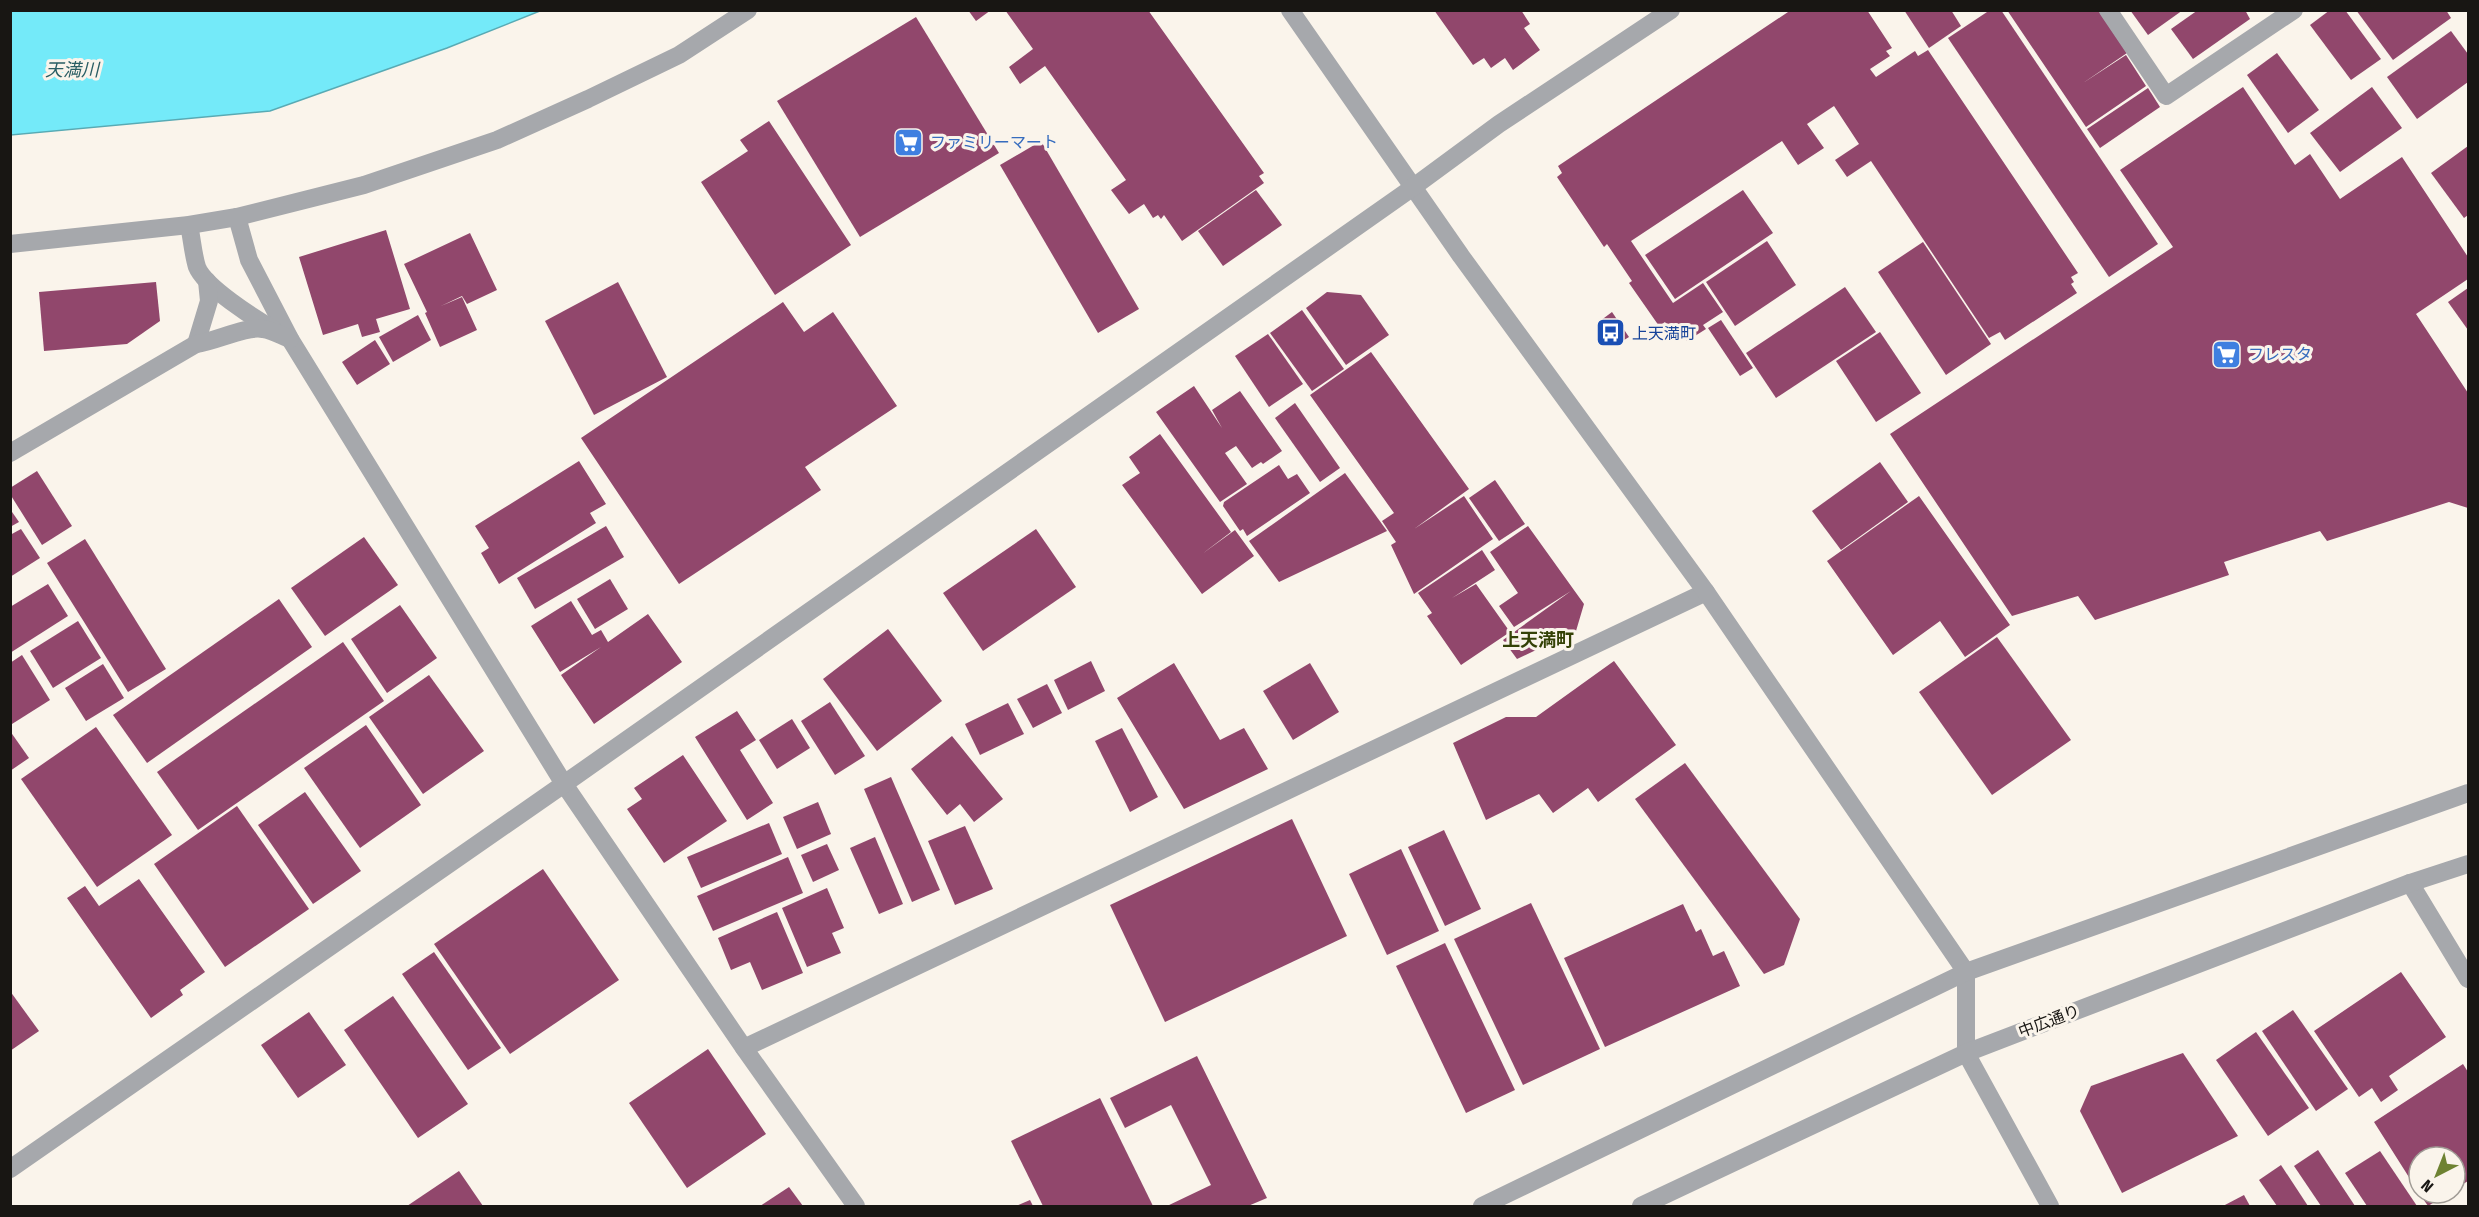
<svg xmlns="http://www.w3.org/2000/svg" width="2479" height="1217" font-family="'Fira Sans Condensed','Noto Sans JP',sans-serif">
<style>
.water{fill:#74eaf9;stroke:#58aab4;stroke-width:1.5}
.building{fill:#91476c}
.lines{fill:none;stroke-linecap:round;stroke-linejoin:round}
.minor{stroke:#a6a8ac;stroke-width:18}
.tertiary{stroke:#a6a8ac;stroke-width:18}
.labels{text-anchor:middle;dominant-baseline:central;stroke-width:6;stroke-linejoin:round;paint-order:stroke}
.shop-label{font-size:16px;fill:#366cbe;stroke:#faf4eb;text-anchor:start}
.transit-label{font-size:16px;fill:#164399;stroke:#faf4eb;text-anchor:start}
.street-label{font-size:16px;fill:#181613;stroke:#faf4eb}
.water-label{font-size:18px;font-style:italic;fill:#2b5e64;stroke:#faf4eb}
.neighbourhood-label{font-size:18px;font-weight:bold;fill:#344106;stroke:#faf4eb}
</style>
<rect width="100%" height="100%" fill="#faf4eb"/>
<polygon class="water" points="11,10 540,10 540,11 447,48 270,111 11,135"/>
<g class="building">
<polygon points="968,10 991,10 976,21"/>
<polygon points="1005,10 1148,10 1264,173 1259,176 1264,183 1182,241 1164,215 1161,219 1158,215 1153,218 1144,204 1129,214 1111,190 1126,180 1045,66 1020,84 1009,67 1033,49"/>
<polygon points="1434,10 1521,10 1530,24 1524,28 1540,50 1513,70 1505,58 1491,68 1484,58 1473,65"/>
<polygon points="1791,10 1867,10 1892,48 1886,51 1890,56 1870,69 1876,77 1915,51 1918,56 1928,50 2078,273 2071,277 2074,282 2071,284 2077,293 2005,340 2000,332 1989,338 1871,161 1847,177 1835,160 1859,144 1834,106 1807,124 1824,148 1798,165 1782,141 1631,241 1673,303 1703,283 1723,312 1703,325 1706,329 1687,341 1685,337 1678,341 1665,322 1659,326 1629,283 1632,281 1607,244 1604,247 1557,177 1562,173 1558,166"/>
<polygon points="1904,10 1951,10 1961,26 1929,48"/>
<polygon points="1990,10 2001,10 2158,244 2109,277 1948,38"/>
<polygon points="2007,10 2098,10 2127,53 2083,83 2126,55 2146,86 2086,127"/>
<polygon points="2130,10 2183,10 2148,35"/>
<polygon points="2198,10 2245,10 2250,19 2193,59 2171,29"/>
<polygon points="2330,10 2345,10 2381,59 2351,80 2310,25"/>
<polygon points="2356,10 2446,10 2451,18 2393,60"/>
<polygon points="916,17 999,153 860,237 777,101"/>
<polygon points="2451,31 2468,54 2468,82 2417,119 2387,77"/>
<polygon points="2277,53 2319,110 2288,133 2247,75"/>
<polygon points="2243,87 2295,165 2310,154 2340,199 2402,157 2468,257 2468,279 2416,314 2468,393 2468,508 2449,502 2327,541 2320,531 2224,562 2229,575 2095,620 2078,596 2012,616 1890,434 2173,247 2120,170"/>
<polygon points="2372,87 2402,128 2340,172 2310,133"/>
<polygon points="2148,88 2160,107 2100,148 2087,129"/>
<polygon points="769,121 851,245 775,295 701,182 748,151 740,140"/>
<polygon points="1041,141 1139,309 1098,333 1000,165"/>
<polygon points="2468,146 2468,215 2464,218 2431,173"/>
<polygon points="1256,190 1282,225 1223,266 1198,231"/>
<polygon points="1743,190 1773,233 1675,299 1645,255"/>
<polygon points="386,230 410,309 376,319 380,332 362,337 358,324 323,335 299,257"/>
<polygon points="470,233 497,290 467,304 462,296 441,306 462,297 477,330 440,347 425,313 427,312 404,264"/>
<polygon points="1767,241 1796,285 1735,326 1706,282"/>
<polygon points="1923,242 1991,344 1946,375 1878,272"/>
<polygon points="156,282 160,321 127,344 44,351 39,292"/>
<polygon points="618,282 667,377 594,415 545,321"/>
<polygon points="1845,287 1876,332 1776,398 1746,353"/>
<polygon points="2468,288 2468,330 2448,302"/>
<polygon points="1327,292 1361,295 1389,335 1346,365 1306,308"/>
<polygon points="783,302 804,332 833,312 897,406 805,467 821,490 679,584 581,438"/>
<polygon points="1302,310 1344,369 1312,391 1270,333"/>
<polygon points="1612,312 1629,337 1616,345 1600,321"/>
<polygon points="418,315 431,340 393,362 379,337"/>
<polygon points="1721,320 1753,368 1740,376 1708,328"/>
<polygon points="1880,332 1921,393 1876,422 1836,361"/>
<polygon points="1268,334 1303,384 1269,407 1235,356"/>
<polygon points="375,340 390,364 357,385 342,362"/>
<polygon points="1371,352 1469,489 1414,529 1464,496 1493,539 1414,594 1391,545 1396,542 1382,521 1394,513 1310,395"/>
<polygon points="1194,386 1222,428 1212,410 1240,391 1282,451 1263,464 1261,462 1252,468 1236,446 1225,453 1247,484 1220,502 1156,412"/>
<polygon points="1295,403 1340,468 1320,482 1275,418"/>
<polygon points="1160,434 1231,532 1202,554 1235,530 1254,556 1202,594 1122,485 1140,473 1129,457"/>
<polygon points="579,461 606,504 590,513 596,523 499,584 481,553 489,548 475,526"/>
<polygon points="1880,462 1908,502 1841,550 1812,511"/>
<polygon points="1279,465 1288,479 1297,474 1310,493 1247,536 1243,529 1240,531 1223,506 1224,502"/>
<polygon points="37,471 72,526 42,545 10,494 10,488"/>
<polygon points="1345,473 1387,531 1279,582 1249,541"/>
<polygon points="1495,480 1525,524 1499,541 1469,498"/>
<polygon points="1919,496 2010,625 1965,657 1940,621 1893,655 1827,561"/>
<polygon points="10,509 19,522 10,527"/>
<polygon points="606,526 624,557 535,609 517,578"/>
<polygon points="1528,526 1584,604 1576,631 1517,659 1503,640 1571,591 1514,627 1499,606 1518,593 1490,552"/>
<polygon points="21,529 40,558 10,577 10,535"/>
<polygon points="1036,529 1076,587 983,651 943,593"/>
<polygon points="364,537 398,585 325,636 291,588"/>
<polygon points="85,539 166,669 128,692 47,563"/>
<polygon points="1482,550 1495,570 1452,598 1476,584 1510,632 1461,665 1427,616 1432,613 1418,593"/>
<polygon points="610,579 628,609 595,629 577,599"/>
<polygon points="48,584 68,616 10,653 10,607"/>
<polygon points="279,599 312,647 147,763 113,715"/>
<polygon points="571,601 592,635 601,630 608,642 648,614 682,662 594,724 561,675 601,647 560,672 531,626"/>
<polygon points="400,605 437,658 387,693 351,639"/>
<polygon points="78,621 101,658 53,688 30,651"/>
<polygon points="888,629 942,701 877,751 823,679"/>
<polygon points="1997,637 2071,740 1992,795 1919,692"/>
<polygon points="343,642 384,701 198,830 157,772"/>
<polygon points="22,655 50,700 12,724 10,663"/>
<polygon points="1091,661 1105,691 1068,710 1054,680"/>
<polygon points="1614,661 1676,745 1598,802 1588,788 1553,813 1539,794 1486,820 1453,743 1506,717 1536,717"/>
<polygon points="1174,663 1220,740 1244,728 1268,769 1184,809 1117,698"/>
<polygon points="1310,663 1339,712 1293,740 1263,691"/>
<polygon points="103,664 124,698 86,721 65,688"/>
<polygon points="429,675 484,751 423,794 369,717"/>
<polygon points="1047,684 1062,713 1033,728 1017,699"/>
<polygon points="830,702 865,756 835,775 801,721"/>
<polygon points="1008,703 1024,734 980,755 965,724"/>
<polygon points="737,711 756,740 740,750 773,803 747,820 695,737"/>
<polygon points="792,719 810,748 777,769 759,740"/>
<polygon points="366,725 421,805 360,848 304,768"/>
<polygon points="96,727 172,835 97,887 21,779"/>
<polygon points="1122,728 1158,797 1130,812 1095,741"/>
<polygon points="10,731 29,758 10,771"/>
<polygon points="952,736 1003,799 974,822 960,804 947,815 911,769"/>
<polygon points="683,755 727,821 664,863 627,809 642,799 634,788"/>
<polygon points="1685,763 1800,919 1784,965 1764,974 1635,799"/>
<polygon points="891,777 940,890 912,902 864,789"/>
<polygon points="305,792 361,871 313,904 258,825"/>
<polygon points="818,802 831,834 797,849 783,817"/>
<polygon points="237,806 309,909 225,967 154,864"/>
<polygon points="1292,819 1347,936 1165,1022 1110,905"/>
<polygon points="769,823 782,854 701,888 687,857"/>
<polygon points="965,826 993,889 955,905 928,841"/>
<polygon points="1444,830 1481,909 1445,926 1408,847"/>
<polygon points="875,837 903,904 879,914 850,848"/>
<polygon points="827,844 839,870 813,882 801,855"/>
<polygon points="1401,849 1439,931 1387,955 1349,874"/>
<polygon points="788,857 803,893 713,931 697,896"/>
<polygon points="543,869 619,980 510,1054 434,944"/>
<polygon points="139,879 205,972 180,990 183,995 151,1018 67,898 85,886 99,906"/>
<polygon points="827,888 844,928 832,933 841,953 807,967 782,908"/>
<polygon points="1531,903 1600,1049 1523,1085 1454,939"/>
<polygon points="1683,904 1696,932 1701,929 1713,956 1724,951 1740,986 1605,1047 1564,958"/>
<polygon points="777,912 803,973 762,990 750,962 731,970 718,938"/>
<polygon points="1445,943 1515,1090 1466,1113 1396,966"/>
<polygon points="434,952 501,1048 468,1070 402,974"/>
<polygon points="2401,972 2446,1037 2389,1076 2398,1090 2381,1102 2372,1088 2359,1097 2314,1031"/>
<polygon points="10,991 39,1031 10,1051"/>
<polygon points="393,996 468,1104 418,1138 344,1030"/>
<polygon points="2293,1010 2348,1089 2316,1111 2262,1031"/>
<polygon points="309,1012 346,1065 298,1098 261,1045"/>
<polygon points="2256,1032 2309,1108 2268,1136 2216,1060"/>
<polygon points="708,1049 766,1134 687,1188 629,1103"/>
<polygon points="2183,1053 2238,1136 2122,1193 2080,1111 2091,1086"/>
<polygon points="1197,1056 1267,1198 1248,1206 1167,1206 1211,1185 1171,1105 1125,1128 1110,1098"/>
<polygon points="2463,1064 2468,1072 2468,1181 2455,1189 2455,1157 2419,1157 2419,1193 2374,1122"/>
<polygon points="1100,1098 1153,1206 1043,1206 1011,1141"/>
<polygon points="2318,1150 2355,1206 2321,1206 2294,1166"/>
<polygon points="2380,1151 2417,1206 2367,1206 2345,1173"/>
<polygon points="2281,1165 2308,1206 2277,1206 2259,1180"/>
<polygon points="459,1171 483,1206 407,1206"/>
<polygon points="789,1187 803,1206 760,1206"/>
<polygon points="2419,1193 2449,1193 2428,1206"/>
<polygon points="2244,1195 2250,1206 2223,1206"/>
<polygon points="1030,1200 1033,1206 1016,1206"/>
</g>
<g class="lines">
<g class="minor">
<polyline points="2108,10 2166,96 2294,10"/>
<polyline points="237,217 249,260 290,339 564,784 744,1048 856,1206"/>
<path d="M189,225c3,14 4,29 8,42 8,20 57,51 76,62"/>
<polyline points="196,344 209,301 207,281"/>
<path d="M10,453l186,-109c21,-3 49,-18 67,-15 9,1 19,7 27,10"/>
<polyline points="2410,883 2468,979"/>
<polyline points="744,1048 1706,592"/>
</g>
<g class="tertiary">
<polyline points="1290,10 1461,256 1706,592 1966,972 1966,1053 2050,1206"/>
<polyline points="10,244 189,225 237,217 364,185 497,140 588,99 679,55 748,10"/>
<polyline points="10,1169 564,784 1412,188 1499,124 1671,10"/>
<polyline points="1482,1206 1966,972 2468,793"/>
<polyline points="1641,1206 1966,1053 2410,883 2468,864"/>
</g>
</g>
<defs>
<symbol id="supermarket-square" viewBox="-11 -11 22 22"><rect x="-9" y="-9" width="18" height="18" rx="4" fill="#3f7fe0" stroke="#faf4eb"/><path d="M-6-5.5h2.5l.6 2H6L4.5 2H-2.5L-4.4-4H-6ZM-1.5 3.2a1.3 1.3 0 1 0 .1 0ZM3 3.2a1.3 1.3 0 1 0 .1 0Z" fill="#fff"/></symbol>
<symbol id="bus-square" viewBox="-11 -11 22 22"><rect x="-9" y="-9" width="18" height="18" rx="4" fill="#1a4fb4" stroke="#faf4eb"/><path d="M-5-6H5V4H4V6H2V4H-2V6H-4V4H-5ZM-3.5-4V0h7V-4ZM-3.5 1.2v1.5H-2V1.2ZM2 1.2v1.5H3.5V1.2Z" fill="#fff"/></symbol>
</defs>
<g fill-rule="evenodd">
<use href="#supermarket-square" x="892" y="126" width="33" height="33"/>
<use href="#bus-square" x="1594" y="316" width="33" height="33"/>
<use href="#supermarket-square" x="2210" y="338" width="33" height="33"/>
</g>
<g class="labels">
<g class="shop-label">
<text x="930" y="142">ファミリーマート</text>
<text x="2248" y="354">フレスタ</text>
</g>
<g class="transit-label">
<text x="1632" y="333">上天満町</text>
</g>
<g class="street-label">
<text transform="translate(2049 1021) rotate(-21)">中広通り</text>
</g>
<g class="water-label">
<text x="72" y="70">天満川</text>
</g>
<g class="neighbourhood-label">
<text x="1538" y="640">上天満町</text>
</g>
</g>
<rect width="2479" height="1217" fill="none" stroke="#181613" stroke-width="24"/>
<g transform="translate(2437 1175) rotate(222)"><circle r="28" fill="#faf4eb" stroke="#a09b95" stroke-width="1.5"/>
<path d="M0-4.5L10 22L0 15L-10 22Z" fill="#6e8232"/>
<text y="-9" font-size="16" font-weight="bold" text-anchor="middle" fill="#181613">N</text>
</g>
</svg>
